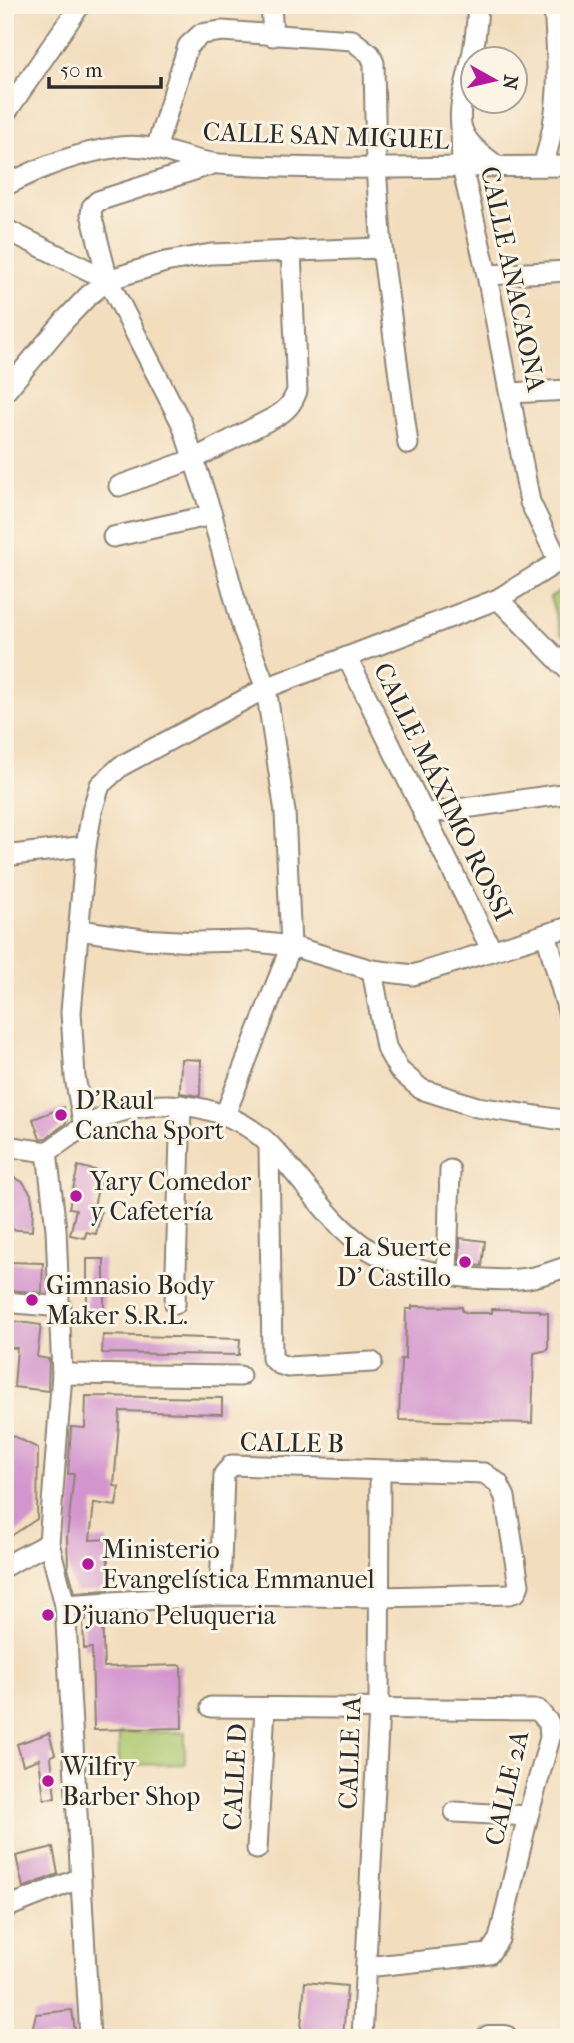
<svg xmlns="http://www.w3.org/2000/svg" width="574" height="2043" font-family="'IM FELL French Canon',serif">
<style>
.green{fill:#acc86f;stroke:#6c7a4d;stroke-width:2}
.building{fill:#d395ce}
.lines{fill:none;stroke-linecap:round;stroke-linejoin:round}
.minor-casing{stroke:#8e8474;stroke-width:23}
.major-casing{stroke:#8e8474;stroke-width:28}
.minor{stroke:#fff;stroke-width:19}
.major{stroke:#fff;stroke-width:24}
.poi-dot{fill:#b5179e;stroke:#fcf5e5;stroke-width:2.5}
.labels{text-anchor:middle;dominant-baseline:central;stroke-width:6;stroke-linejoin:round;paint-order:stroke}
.street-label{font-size:26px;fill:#2b2b2b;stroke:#fcf5e5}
.poi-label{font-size:26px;fill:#2b2b2b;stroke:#fcf5e5;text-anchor:start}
</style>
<rect width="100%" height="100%" fill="#fcf5e5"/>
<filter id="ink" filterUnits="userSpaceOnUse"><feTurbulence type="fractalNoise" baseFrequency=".0143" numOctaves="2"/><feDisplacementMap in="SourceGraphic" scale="14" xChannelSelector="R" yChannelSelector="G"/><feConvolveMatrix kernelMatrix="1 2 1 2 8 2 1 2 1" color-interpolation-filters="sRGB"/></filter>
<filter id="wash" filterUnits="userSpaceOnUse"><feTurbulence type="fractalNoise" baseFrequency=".00686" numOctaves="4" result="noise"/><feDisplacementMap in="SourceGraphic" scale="28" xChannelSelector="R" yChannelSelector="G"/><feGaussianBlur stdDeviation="1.57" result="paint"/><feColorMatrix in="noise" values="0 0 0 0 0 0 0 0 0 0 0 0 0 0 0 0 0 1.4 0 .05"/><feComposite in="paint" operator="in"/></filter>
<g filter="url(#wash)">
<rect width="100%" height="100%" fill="#f2ddbd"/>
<g class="green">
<polygon points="569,585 569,641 561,634 550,597"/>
<polygon points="185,1732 185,1764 119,1765 119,1733"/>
</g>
<g id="blocks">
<g class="building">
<polygon points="181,1059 201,1060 200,1096 180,1093"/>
<polygon points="64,1107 67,1120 65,1124 46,1138 40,1139 33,1119"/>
<polygon points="78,1166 102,1172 93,1210 101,1212 96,1234 86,1232 85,1238 70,1235 76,1209 69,1208"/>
<polygon points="5,1173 23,1182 31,1194 33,1207 32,1231 5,1229"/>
<polygon points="460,1238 485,1241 482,1266 460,1264"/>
<rect x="87" y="1259" width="17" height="63"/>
<polygon points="8,1262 43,1263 42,1293 8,1290"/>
<polygon points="412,1306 462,1307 462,1311 469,1313 492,1313 492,1309 540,1310 540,1312 548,1313 548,1350 534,1353 532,1423 399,1420 401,1359 405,1359 406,1309 412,1309"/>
<polygon points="5,1320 41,1325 37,1357 49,1359 48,1391 14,1387 17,1348 5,1347"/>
<polygon points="103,1335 240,1339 239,1355 102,1353"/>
<polygon points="86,1396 222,1398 222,1414 120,1411 114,1486 119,1487 116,1506 94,1503 90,1540 107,1539 109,1590 75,1592 68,1568 67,1537 74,1474 68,1474 71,1427 85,1428"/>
<polygon points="5,1432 38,1448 37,1519 5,1540"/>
<polygon points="102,1615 104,1667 181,1665 182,1728 94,1730 92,1648 84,1649 83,1621 86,1620 86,1616"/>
<polygon points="49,1733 55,1754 51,1756 55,1798 44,1799 39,1759 23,1765 17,1744"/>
<polygon points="53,1847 58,1874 23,1888 16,1856"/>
<polygon points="305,1982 347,1986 343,2038 300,2038"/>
<polygon points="72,2010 76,2038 30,2038 36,2014"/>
</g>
</g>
</g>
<g filter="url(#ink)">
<use href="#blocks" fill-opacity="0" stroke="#8e8474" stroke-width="2"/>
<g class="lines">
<defs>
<g id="minor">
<polyline points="271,5 273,36"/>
<path d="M478,5c-1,21 -3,40 -8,61 -4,18 -12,40 -9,59 4,19 22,30 36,41"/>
<polyline points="5,114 80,5"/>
<polyline points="461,126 462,167 487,275 530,502 558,560"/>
<polyline points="156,149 188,46 201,34 222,31 352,40 370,54 374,63 376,168 382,248 408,444"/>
<path d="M543,166c19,-60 15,-98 11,-159"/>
<path d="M5,186c35,-19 75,-34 115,-39 35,-5 65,14 99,17 116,8 233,2 350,2"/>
<polyline points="5,229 108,280 182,424 212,515 243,629 266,688 285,812 291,946 225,1115"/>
<polyline points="487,275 569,271"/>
<polyline points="108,280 91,214 92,207 98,201 213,164"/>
<polyline points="5,392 65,320 88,296 108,280 165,262 211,254 382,248"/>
<polyline points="510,393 569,390"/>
<path d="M119,486l75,-27 81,-42c12,-7 17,-13 22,-26l-6,-141"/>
<polyline points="113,537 212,515"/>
<polyline points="498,599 569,671"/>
<polyline points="347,657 492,951"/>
<polyline points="423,814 569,793"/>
<polyline points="5,856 86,846"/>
<polyline points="79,930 142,939 196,942 248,941 291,946 372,970 413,975 569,927"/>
<polyline points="546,934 569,1015"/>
<polyline points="372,970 386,1047 399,1070 421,1089 477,1107 569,1121"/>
<polyline points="84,1127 75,1077 71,1012 86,846 92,811 100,785 121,766 266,688 498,599 569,555"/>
<polyline points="269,1144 272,1358 279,1364 288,1367 372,1362"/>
<path d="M5,1146l42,6c12,-8 23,-17 35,-24 58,-34 139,-32 188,17 33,34 58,77 98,104 36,23 118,35 160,29 14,-2 28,-8 41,-12"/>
<polyline points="47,1152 56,1229 62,1374 49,1543 65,1605 90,2038"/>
<polyline points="447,1274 450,1170"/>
<polyline points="5,1302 61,1307"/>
<polyline points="175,1304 181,1105"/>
<polyline points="62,1374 240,1376"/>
<polyline points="5,1566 49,1543"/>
<polyline points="65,1605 220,1595 380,1597 509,1594 516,1592 519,1585 505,1497 498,1483 484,1473 232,1465 224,1474 220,1595"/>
<polyline points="211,1707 538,1710 549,1723 550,1738 528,1816 499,1939 489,1954 366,1967"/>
<polyline points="455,1812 528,1816"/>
<polyline points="257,1849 265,1708"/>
<polyline points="5,1908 81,1878"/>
<polyline points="362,2038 379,1709 380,1471"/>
</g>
<polyline id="major" points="489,2038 505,2038"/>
</defs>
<use href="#minor" class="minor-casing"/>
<use href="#major" class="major-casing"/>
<use href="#minor" class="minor"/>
<use href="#major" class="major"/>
</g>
</g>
<g class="poi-dot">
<circle cx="61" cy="1115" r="7"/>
<circle cx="76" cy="1196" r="7"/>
<circle cx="465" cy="1262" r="7"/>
<circle cx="32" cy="1300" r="7"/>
<circle cx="88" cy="1564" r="7"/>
<circle cx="48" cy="1615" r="7"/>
<circle cx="48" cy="1781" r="7"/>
</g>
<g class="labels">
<g class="street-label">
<text transform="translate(326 136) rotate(2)">CALLE SAN MIGUEL</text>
<text transform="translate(513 279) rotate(78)">CALLE ANACAONA</text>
<text transform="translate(443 792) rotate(64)">CALLE MÁXIMO ROSSI</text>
<text transform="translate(292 1443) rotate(1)">CALLE B</text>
<text transform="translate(350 1753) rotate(-88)">CALLE 1A</text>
<text transform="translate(235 1777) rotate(-87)">CALLE D</text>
<text transform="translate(507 1788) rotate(-77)">CALLE 2A</text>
</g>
<g class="poi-label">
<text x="75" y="1100">D'Raul<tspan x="75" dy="30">Cancha Sport</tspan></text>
<text x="90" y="1181">Yary Comedor<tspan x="90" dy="30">y Cafetería</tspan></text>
<text x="451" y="1247" text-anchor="end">La Suerte<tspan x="451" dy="30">D' Castillo</tspan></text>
<text x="46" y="1285">Gimnasio Body<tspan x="46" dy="30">Maker S.R.L.</tspan></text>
<text x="102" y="1549">Ministerio<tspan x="102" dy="30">Evangelística Emmanuel</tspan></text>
<text x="62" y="1615">D'juano Peluqueria</text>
<text x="62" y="1766">Wilfry<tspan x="62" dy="30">Barber Shop</tspan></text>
</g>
</g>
<rect width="574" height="2043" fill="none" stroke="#fcf5e5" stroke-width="28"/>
<g transform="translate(494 80) rotate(98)"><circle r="33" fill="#fcf5e5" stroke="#a8a49b" stroke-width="2"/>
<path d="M0-5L12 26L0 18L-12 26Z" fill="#b5179e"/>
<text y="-10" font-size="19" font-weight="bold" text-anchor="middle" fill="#2b2b2b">N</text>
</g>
<path d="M49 77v10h112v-10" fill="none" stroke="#2b2b2b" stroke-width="3.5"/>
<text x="60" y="77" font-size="21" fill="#2b2b2b" stroke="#fcf5e5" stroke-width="5" paint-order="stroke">50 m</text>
</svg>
